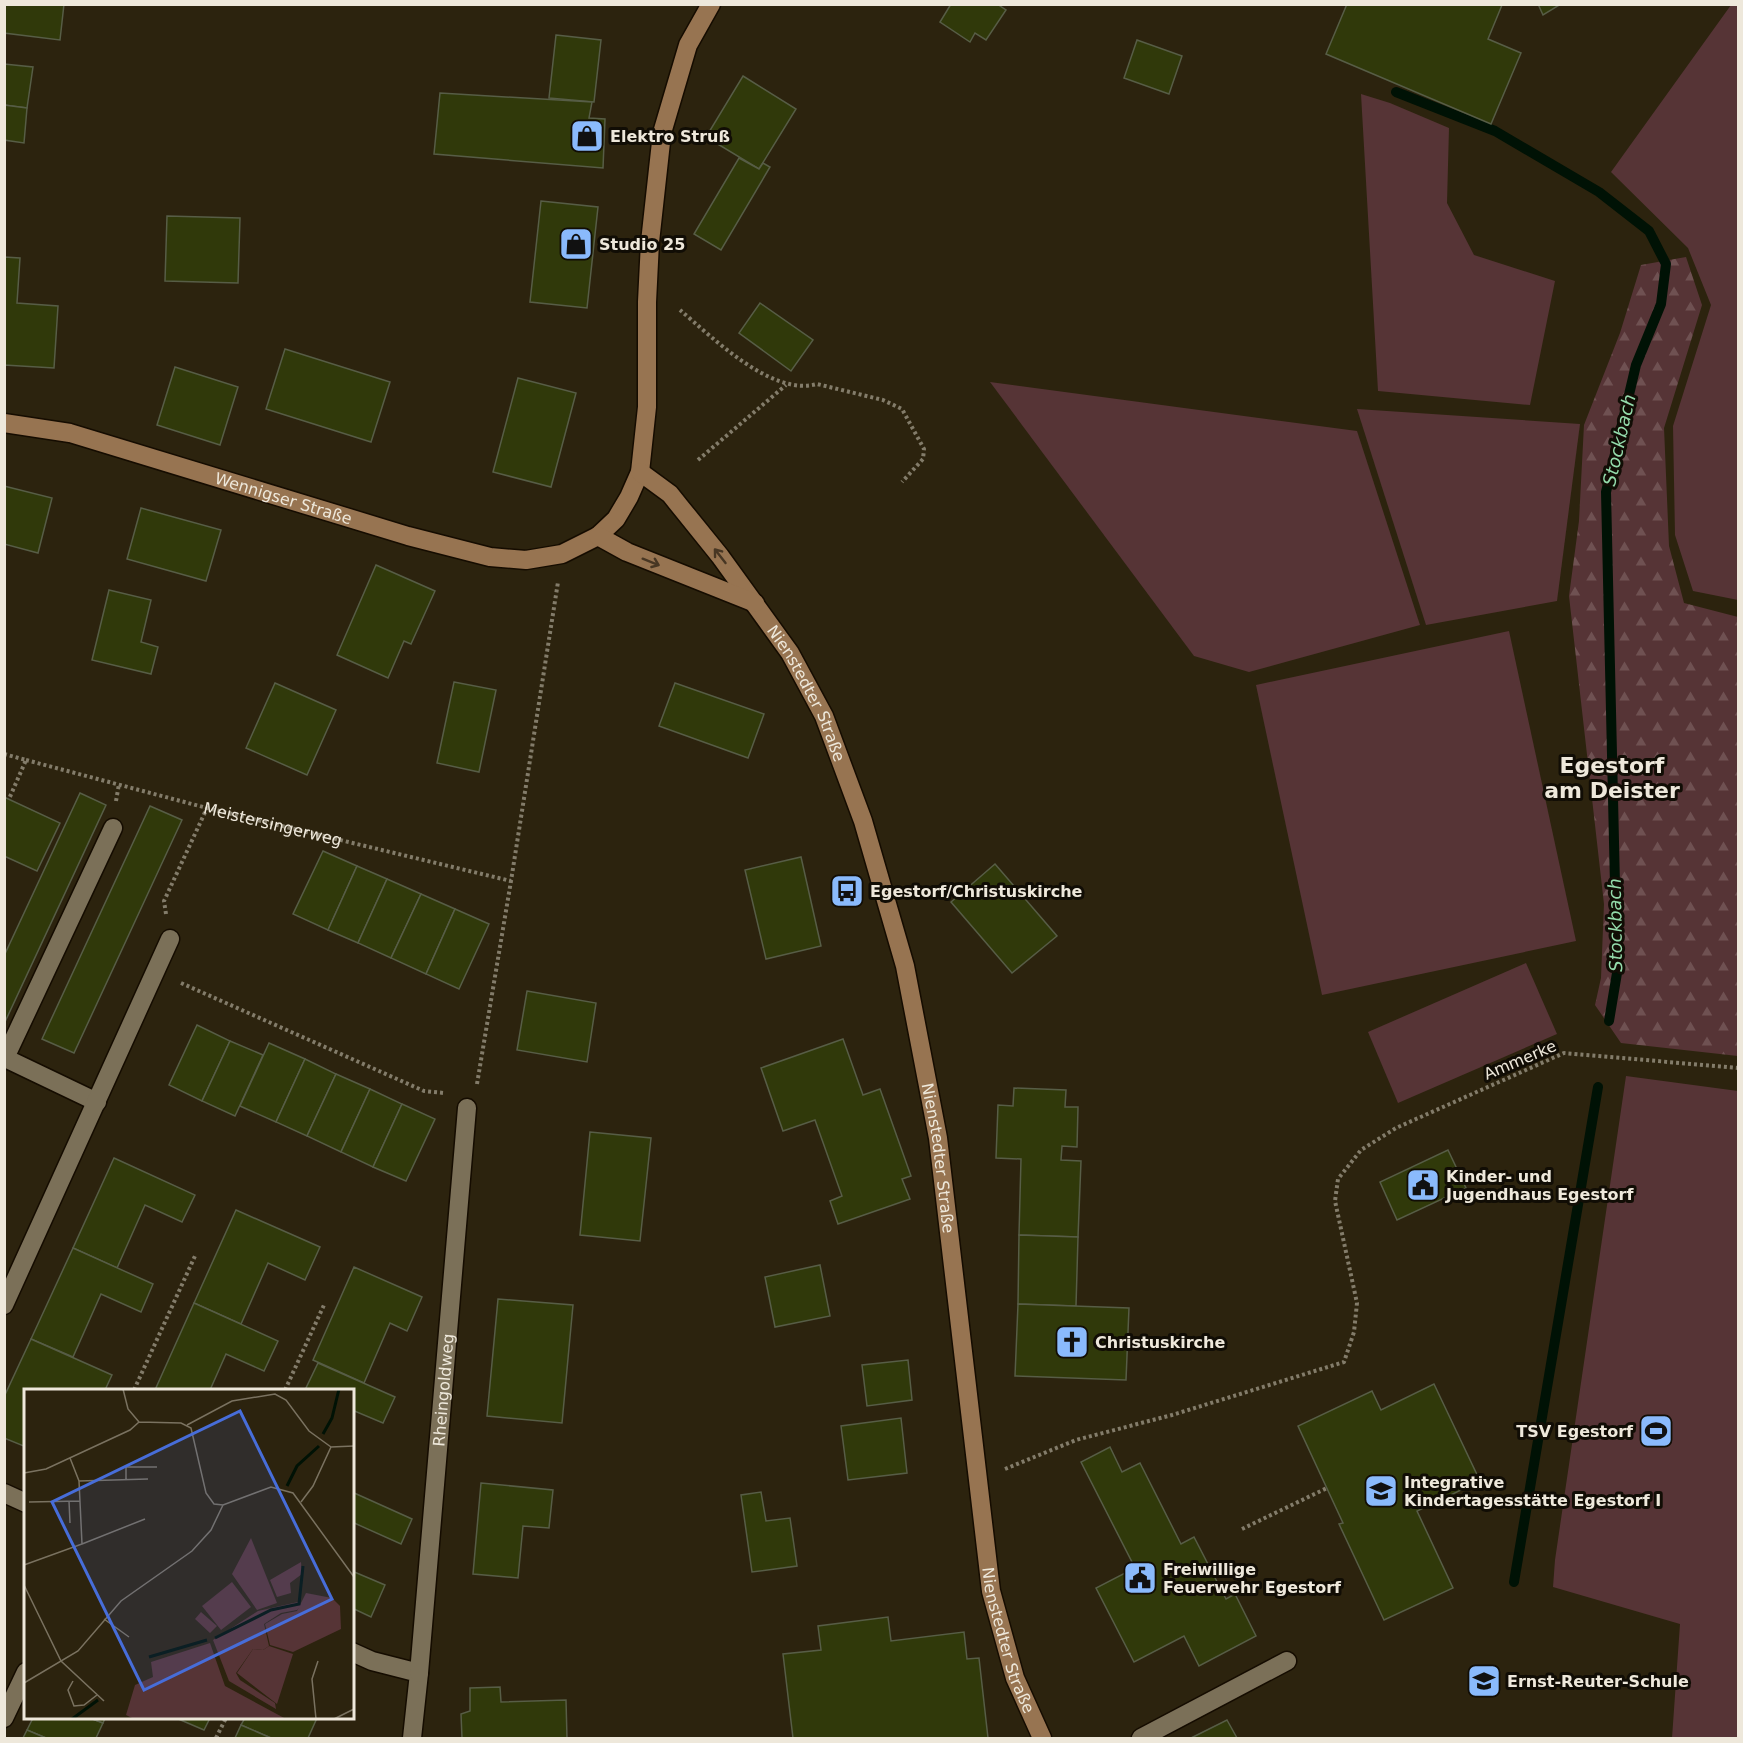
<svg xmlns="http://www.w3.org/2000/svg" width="1743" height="1743" font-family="'DejaVu Sans',sans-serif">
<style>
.grass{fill:#563436}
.forest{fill:url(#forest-firs)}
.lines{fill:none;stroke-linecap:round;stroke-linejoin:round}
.stream{stroke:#001205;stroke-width:10}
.building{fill:#30390a;stroke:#575d46;stroke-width:1.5}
.lane-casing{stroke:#150c00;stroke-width:21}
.street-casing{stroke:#150c00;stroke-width:21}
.secondary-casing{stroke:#150c00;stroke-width:21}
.path{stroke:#837c6a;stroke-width:4;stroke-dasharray:3 3;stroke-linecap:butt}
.lane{stroke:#7b7058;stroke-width:18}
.street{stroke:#7b7058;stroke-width:18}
.secondary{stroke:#977451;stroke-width:18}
.oneway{stroke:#473623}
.labels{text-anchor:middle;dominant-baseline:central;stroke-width:6;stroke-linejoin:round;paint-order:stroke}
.poi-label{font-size:16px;font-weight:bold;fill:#eee8db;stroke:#110d05;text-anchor:start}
.street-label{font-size:16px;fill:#eee8db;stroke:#110d05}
.water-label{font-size:18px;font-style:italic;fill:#94dbab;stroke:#110d05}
.district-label{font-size:22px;font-weight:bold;fill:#eee8db;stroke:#110d05}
.inset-river{fill:none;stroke:#001205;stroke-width:3}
.inset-road{fill:none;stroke:#7a7260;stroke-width:1.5}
.view{fill:#476dd9;fill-opacity:0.15;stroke:#476dd9;stroke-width:3}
.inset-edge{fill:none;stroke:#eee8db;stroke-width:3}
</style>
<defs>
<pattern id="forest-firs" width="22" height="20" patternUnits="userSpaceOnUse" patternTransform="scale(1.5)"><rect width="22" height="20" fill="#563436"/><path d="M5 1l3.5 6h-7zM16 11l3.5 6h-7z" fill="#6f5152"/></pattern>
</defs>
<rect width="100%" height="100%" fill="#2c230e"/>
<g class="grass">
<polygon points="1731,5 1738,5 1738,600 1693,591 1675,535 1673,426 1711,305 1688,248 1611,172"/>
<polygon points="1361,94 1390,103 1449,128 1447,203 1474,255 1555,281 1530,405 1378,391"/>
<polygon points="990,382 1357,431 1420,625 1249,672 1194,656"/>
<polygon points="1357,409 1580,424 1557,601 1426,625"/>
<polygon points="1509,631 1576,941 1322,995 1256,685"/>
<polygon points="1526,963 1557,1034 1398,1103 1368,1032"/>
<polygon points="1626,1076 1738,1091 1738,1738 1672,1738 1680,1624 1553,1587 1555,1560"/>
</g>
<polygon class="forest" points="1686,257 1702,305 1664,428 1669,546 1684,603 1738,617 1738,1056 1621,1043 1595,1005 1601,978 1604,904 1569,596 1579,521 1584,425 1620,333 1641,265"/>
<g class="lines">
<g class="stream">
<polyline points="1396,92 1495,131 1599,192 1649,231 1666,264 1661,304 1636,365 1606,492 1617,973 1609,1021"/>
<polyline points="1514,1582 1598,1087"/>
</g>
</g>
<g class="building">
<polygon points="4,4 64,4 60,40 4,33"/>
<polygon points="951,4 997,4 1006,10 986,40 975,33 970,42 940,22"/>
<polygon points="1347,4 1502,5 1488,39 1521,53 1491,124 1326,54"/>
<polygon points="1538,4 1561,4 1543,15"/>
<polygon points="556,35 601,40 594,102 549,98"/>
<polygon points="1137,40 1182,56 1169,94 1124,78"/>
<polygon points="4,64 33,67 27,108 4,105"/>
<polygon points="743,76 796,109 759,169 706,137"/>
<polygon points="440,93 592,102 589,118 605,119 603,168 434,154"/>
<polygon points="4,105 27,108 24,143 4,140"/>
<polygon points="739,158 759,169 763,163 770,167 721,250 694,234"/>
<polygon points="541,201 598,207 587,308 530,302"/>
<polygon points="167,216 240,218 238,283 165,281"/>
<polygon points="4,257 20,258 17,303 58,306 54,368 4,365"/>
<polygon points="760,303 813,340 791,371 739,333"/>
<polygon points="285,349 390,382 371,442 266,409"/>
<polygon points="175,367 238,387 220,445 157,425"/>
<polygon points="518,378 576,393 551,487 493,472"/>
<polygon points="4,486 52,498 38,553 4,544"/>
<polygon points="141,508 221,530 206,581 127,559"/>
<polygon points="376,565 435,591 411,644 404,641 388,678 337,655"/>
<polygon points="109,590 151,600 141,642 158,647 151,674 92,660"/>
<polygon points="454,682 496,690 479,772 437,763"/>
<polygon points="275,683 336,710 307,775 246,748"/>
<polygon points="675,683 764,714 748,758 659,726"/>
<polygon points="80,793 106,805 4,1024 4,956"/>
<polygon points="4,797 60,823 37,871 4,856"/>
<polygon points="150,806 182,820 74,1053 42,1039"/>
<polygon points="323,851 357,866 328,930 293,914"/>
<polygon points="801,857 821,946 766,959 745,870"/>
<polygon points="995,864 1057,936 1012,973 951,902"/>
<polygon points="357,866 387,879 358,943 328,930"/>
<polygon points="387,879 421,894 391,958 358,943"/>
<polygon points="421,894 455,909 426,974 391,958"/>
<polygon points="455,909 489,924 459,989 426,974"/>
<polygon points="527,991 596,1003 587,1062 517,1050"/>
<polygon points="197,1025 230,1041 202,1101 169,1085"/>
<polygon points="843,1039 863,1095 880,1089 911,1176 902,1179 910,1199 838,1224 830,1201 842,1196 815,1120 783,1131 761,1068"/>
<polygon points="230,1041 263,1055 235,1116 202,1101"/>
<polygon points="269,1043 305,1059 276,1122 240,1106"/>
<polygon points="305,1059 336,1074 307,1136 276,1122"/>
<polygon points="336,1074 370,1089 341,1152 307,1136"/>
<polygon points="1014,1088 1066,1090 1065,1107 1078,1107 1077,1147 1062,1146 1061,1160 1081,1161 1078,1237 1019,1235 1021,1159 996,1158 998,1105 1013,1106"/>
<polygon points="370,1089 402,1104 373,1167 341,1152"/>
<polygon points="402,1104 435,1119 406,1181 373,1167"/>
<polygon points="590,1132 651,1138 640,1241 580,1235"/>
<polygon points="1448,1150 1466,1188 1397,1220 1380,1182"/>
<polygon points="114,1158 195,1195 182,1222 145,1205 117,1268 73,1248"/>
<polygon points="236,1210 320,1247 305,1280 268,1263 241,1324 194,1303"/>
<polygon points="1019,1235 1078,1237 1076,1306 1018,1304"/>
<polygon points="73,1248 153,1284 141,1312 101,1294 73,1357 31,1339"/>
<polygon points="820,1265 830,1316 775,1327 765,1277"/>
<polygon points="354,1267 422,1297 407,1331 390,1323 364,1383 313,1360"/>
<polygon points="498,1299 573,1305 562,1423 487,1416"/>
<polygon points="194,1303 278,1341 264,1371 226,1354 210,1390 155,1390"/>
<polygon points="1018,1304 1129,1308 1126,1380 1015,1376"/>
<polygon points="31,1339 112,1375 105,1390 26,1390 26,1447 4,1438 4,1397"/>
<polygon points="908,1360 912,1400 867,1406 862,1365"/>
<polygon points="318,1363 395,1397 383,1423 352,1410 352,1390 305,1390"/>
<polygon points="1434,1384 1480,1481 1417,1511 1453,1588 1384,1620 1339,1524 1343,1523 1298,1426 1372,1391 1381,1410"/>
<polygon points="901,1418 907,1473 848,1480 841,1426"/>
<polygon points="1110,1447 1122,1472 1140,1463 1181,1544 1194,1537 1226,1599 1235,1594 1256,1636 1199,1666 1184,1636 1134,1662 1096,1588 1135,1568 1081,1462"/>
<polygon points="481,1483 553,1490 549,1528 523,1526 518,1578 473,1574"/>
<polygon points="352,1492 412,1519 401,1544 352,1522"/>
<polygon points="761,1492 766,1521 790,1518 797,1566 752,1572 741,1495"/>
<polygon points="352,1571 385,1585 371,1617 352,1608"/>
<polygon points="888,1617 891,1641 964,1632 967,1659 979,1658 988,1738 793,1738 783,1654 821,1650 818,1626"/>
<polygon points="500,1687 501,1702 566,1700 567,1738 462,1738 461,1714 470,1711 470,1688"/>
<polygon points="33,1718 90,1718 103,1723 96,1738 46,1738 27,1730"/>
<polygon points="90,1718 105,1718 103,1723"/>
<polygon points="176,1718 210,1718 204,1730"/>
<polygon points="245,1718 317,1718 308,1738 271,1738 241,1725"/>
<polygon points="1227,1720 1237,1738 1191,1738"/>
<polygon points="241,1725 271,1738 235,1738"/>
<polygon points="27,1730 46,1738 23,1738"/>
</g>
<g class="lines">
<defs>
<g id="lane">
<polyline points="97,1102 5,1058 113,828"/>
<polyline points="4,1718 26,1672"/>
<polyline points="1141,1738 1287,1661"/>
</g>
<g id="street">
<polyline points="4,1305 170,939"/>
<polyline points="4,1493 26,1503"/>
<polyline points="352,1652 372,1661 419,1673 412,1738"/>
<path id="s2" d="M419,1673l48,-565"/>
</g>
<g id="secondary">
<path id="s3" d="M4,423l66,10 338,103 82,21 36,3 36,-6 36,-18 18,-17 13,-22 11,-25 7,-65v-105l3,-60 12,-109 26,-88 23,-41"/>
<path id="s4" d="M640,472l30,22 12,15 38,47 70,97 34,63 39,105 42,145 33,172 53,453 24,87 27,60"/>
<polyline points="598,536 627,552 755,603"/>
</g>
</defs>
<use href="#lane" class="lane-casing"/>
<use href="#street" class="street-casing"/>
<use href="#secondary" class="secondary-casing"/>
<g class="path">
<path d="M680,310c32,27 92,87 137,74l66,16 19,9 22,40 -1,10 -21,23"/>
<polyline points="698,460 786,385"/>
<polyline points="4,754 26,760 9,799"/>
<path id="s1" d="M26,760l181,48 304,73"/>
<polyline points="116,801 119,784"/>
<polyline points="166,914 164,901 207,808"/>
<polyline points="181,983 424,1091 444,1093"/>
<polyline points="477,1084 511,881 558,582"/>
<polyline points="134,1390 195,1256"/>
<polyline points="285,1390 324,1305"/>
<polyline points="1005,1469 1076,1440 1172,1415 1344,1362 1354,1332 1357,1303 1335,1201 1338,1179 1361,1150 1396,1128 1564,1053 1738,1068"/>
<polyline points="1242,1529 1327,1488"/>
<polyline points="216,1738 226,1718"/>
</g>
<use href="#lane" class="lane"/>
<use href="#street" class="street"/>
<use href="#secondary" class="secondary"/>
</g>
<defs><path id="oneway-shaft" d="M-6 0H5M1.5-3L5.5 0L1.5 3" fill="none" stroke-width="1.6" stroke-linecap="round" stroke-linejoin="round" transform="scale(1.5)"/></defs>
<g class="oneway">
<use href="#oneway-shaft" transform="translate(720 556) rotate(-128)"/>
<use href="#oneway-shaft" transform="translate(651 562) rotate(22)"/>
</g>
<defs>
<symbol id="shop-square" viewBox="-11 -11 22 22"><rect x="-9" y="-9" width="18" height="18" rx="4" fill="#8abafc" stroke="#110d05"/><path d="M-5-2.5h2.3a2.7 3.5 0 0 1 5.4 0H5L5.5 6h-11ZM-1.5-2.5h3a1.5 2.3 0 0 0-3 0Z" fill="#111"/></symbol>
<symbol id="bus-square" viewBox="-11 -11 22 22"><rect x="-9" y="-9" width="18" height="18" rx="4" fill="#8abafc" stroke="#110d05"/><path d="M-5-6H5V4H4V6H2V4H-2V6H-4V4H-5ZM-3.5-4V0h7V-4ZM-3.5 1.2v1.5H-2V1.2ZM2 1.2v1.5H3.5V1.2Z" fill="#111"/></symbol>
<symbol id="civic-square" viewBox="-11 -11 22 22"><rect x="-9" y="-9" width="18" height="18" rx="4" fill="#8abafc" stroke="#110d05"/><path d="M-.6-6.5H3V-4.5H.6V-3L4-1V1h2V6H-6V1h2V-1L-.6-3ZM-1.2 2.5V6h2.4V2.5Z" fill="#111"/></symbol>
<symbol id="church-square" viewBox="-11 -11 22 22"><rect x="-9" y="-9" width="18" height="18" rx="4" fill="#8abafc" stroke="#110d05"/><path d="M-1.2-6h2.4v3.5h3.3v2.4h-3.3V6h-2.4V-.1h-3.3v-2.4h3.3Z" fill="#111"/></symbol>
<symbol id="stadium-square" viewBox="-11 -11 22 22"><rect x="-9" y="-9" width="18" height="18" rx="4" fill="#8abafc" stroke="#110d05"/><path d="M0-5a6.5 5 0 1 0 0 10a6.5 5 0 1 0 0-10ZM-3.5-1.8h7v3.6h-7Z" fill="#111"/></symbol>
<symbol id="school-square" viewBox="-11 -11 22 22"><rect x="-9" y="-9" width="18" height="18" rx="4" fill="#8abafc" stroke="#110d05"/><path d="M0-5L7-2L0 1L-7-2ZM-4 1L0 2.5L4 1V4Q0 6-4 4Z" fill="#111"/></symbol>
</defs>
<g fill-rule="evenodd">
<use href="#shop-square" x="568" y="117" width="38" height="38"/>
<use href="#shop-square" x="557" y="225" width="38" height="38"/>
<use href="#bus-square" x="828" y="872" width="38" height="38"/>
<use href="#civic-square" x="1404" y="1166" width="38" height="38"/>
<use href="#church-square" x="1053" y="1323" width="38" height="38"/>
<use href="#stadium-square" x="1637" y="1412" width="38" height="38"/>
<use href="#school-square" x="1362" y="1472" width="38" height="38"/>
<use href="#civic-square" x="1121" y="1559" width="38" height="38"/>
<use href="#school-square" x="1465" y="1662" width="38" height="38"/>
</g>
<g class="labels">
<g class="poi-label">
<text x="610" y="136">Elektro Struß</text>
<text x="599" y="244">Studio 25</text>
<text x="870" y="891">Egestorf/Christuskirche</text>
<text x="1446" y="1176">Kinder- und<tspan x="1446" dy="18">Jugendhaus Egestorf</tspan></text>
<text x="1095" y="1342">Christuskirche</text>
<text x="1633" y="1431" text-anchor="end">TSV Egestorf</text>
<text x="1404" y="1482">Integrative<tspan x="1404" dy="18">Kindertagesstätte Egestorf I</tspan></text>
<text x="1163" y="1569">Freiwillige<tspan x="1163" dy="18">Feuerwehr Egestorf</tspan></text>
<text x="1507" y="1681">Ernst-Reuter-Schule</text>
</g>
<g class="street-label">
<text stroke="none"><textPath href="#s3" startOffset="290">Wennigser Straße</textPath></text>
<text stroke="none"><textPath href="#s4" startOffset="280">Nienstedter Straße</textPath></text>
<text stroke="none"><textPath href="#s1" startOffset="255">Meistersingerweg</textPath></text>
<text transform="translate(1520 1060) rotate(-23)">Ammerke</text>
<text stroke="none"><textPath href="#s4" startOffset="766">Nienstedter Straße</textPath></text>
<text stroke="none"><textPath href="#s2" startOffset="284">Rheingoldweg</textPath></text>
<text stroke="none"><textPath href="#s4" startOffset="1254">Nienstedter Straße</textPath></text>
</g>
<g class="water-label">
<text transform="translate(1619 440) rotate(-77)">Stockbach</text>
<text transform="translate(1615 925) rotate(-91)">Stockbach</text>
</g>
<g class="district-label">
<text x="1612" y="765">Egestorf<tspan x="1612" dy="25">am Deister</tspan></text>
</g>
</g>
<g transform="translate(24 1389)">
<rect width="330" height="330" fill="#2c230e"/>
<path d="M227,149l26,65 -20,7 -25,-36zM277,173l1,12 -12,9 1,10 -14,4 -7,-17zM208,193l19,25 -30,23 -19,-24zM282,204l26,5 8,8 1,23 -48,23 -23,-7 -5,-21 17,-10 15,-3zM177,223l16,14 -7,7 -15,-14zM186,254l15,43 61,33h-152l-8,-4 9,-30 18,-8 -2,-15zM245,257l24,8 -16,50 -40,-31 16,-24 10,1z" fill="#563436"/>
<path d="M274,213l3,4 -4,4 -16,3 -17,11 5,22 -6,4 -10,-1 -17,24 4,7 35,23 1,6 -47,-28 -16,-41 45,-29z" fill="#563436"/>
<path class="inset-river" d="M299,45l9,-16 7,-29M263,97l10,-20 22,-20M191,249l56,-28 28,-6 4,-38M125,268l58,-17M48,330l26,-19"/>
<path class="inset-road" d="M99,0l5,20 11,13M115,33l42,1 10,5 15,65 8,11 9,1 48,-18 22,6 61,84M163,36l45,-24 43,-7 11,6 23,31 22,16M0,84l22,-4 84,-39 9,-8M102,90v-12h31M55,92l69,-2M45,112l1,22M5,113l51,-1M277,113l12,-16 18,-39 23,-1M58,155l63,-25M0,176l58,-21 -3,-63 -9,-23M0,196l37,76 43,40M80,230l25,18M49,292l-5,9 6,16 10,-1 13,-10M0,294l54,-32 43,-50 71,-50 19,-21 12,-25M292,330l-4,-40 6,-18M310,330l20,-10"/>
<path class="view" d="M216,22l92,188 -188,91 -92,-188z"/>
<rect width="330" height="330" class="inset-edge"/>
</g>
<rect width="1743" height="1743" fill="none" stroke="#eee8db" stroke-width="12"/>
</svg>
